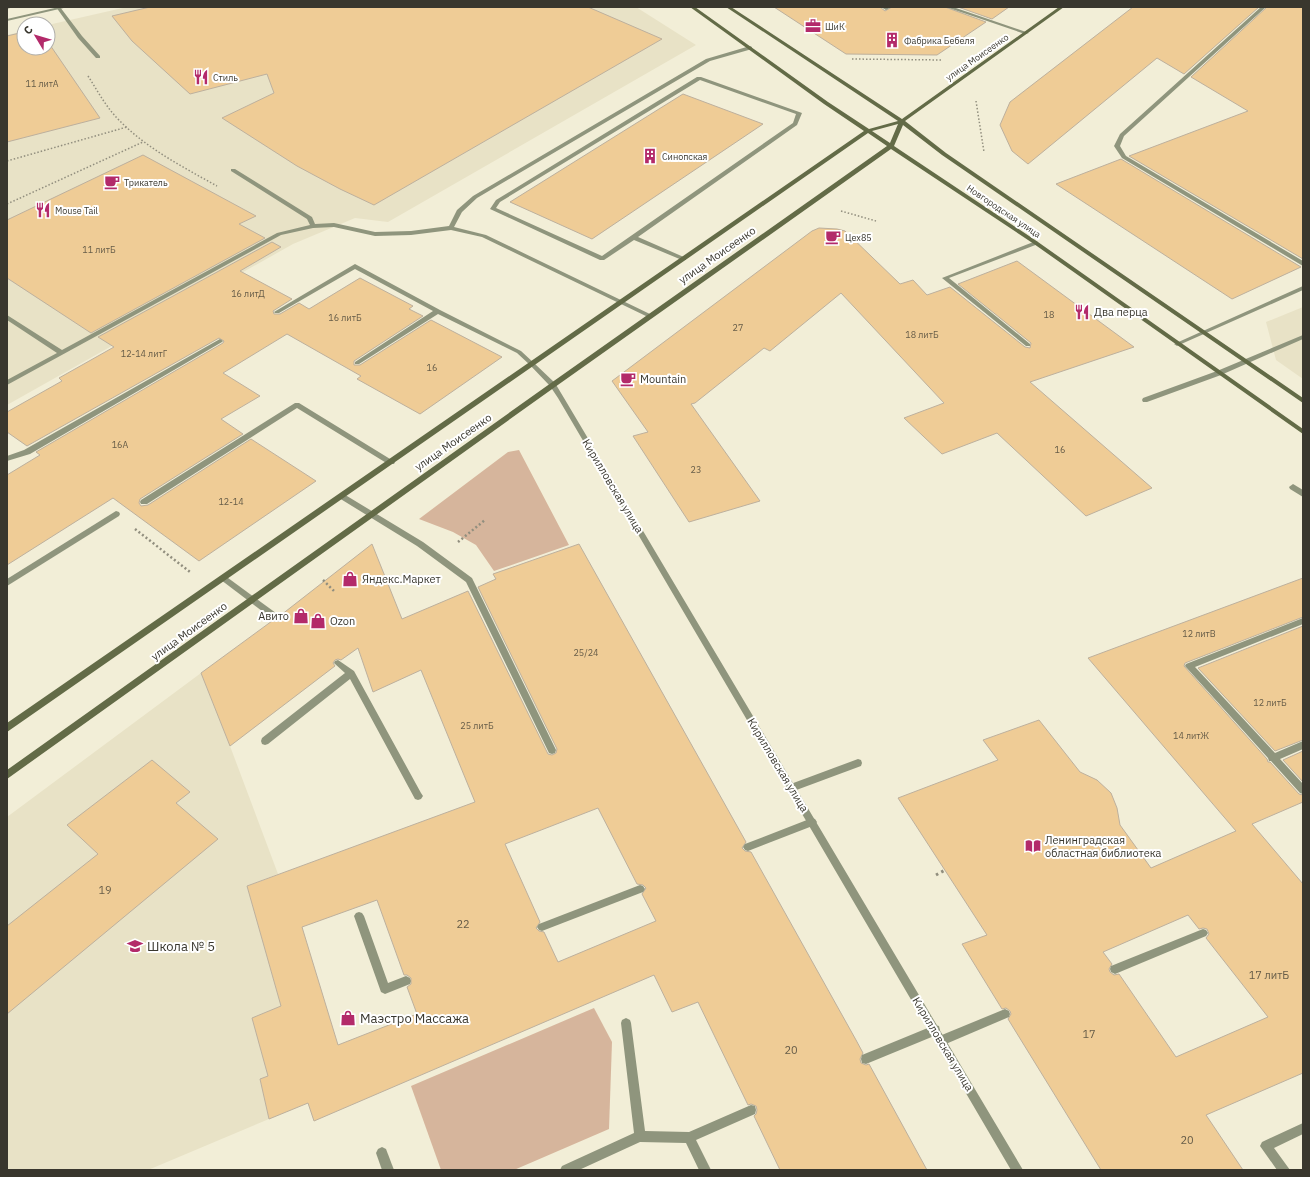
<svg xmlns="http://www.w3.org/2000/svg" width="1310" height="1177" font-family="'IBM Plex Sans',sans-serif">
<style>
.built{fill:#e8e2c6}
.green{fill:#d6b59c}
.building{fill:#efcc96;stroke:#bdb09d;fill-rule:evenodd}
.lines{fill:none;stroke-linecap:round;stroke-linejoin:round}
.path-far2{stroke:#918e7e;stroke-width:1.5;stroke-dasharray:1.5 2;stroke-linecap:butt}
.path-far1{stroke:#918e7e;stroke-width:2.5;stroke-dasharray:2 2.5;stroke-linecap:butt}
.path{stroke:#918e7e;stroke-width:3;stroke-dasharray:2.5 3.5;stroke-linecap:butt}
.lane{fill:#8f957d;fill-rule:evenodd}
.street{fill:#8f957d;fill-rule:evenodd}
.secondary{fill:#636b47;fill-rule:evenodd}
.labels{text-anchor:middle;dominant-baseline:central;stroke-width:4;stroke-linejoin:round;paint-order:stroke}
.far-poi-label{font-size:9px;fill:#39372e;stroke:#fff;text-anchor:start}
.far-street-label{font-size:9px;fill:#39372e;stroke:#fff}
.number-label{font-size:9px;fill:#665c48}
.street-label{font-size:11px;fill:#39372e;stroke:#fff}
.poi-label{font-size:11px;fill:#39372e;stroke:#fff;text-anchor:start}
.near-number-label{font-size:11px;fill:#665c48}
.near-poi-label{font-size:13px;fill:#39372e;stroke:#fff;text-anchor:start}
</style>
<rect width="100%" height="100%" fill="#f2eed7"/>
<g class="built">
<polygon points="127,7 636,7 696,45 388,222 355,218 293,244 7,405 7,35 24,31 24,48 48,48 48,25"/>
<polygon points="1303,307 1303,379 1276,360 1266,322"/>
<polygon points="201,673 230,746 278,874 247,886 298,1064 260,1079 269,1119 148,1170 7,1170 7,817"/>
</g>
<g class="green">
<polygon points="519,450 569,545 494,571 476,545 453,532 419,519 508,452"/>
<polygon points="594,1008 612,1042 609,1129 514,1170 441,1170 411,1086"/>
</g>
<g class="building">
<polygon points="150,7 588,7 662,39 374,205 340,189 297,166 222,118 274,93 267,74 190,94 132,41 112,16"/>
<polygon points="774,7 880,7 885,11 892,7 945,7 986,22 937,55 846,54"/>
<polygon points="958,7 1009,7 992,19"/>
<polygon points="1133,7 1259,7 1184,74 1157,58 1028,164 1012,151 1000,125 1010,102"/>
<polygon points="1267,7 1303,7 1303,259 1129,156 1248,111 1191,77"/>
<polygon points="24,32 24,48 48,48 48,42 100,118 7,142 7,36"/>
<polygon points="683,94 763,124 592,239 510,202"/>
<polygon points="143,155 256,216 239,224 265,238 91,333 7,278 7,220"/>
<polygon points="1121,159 1301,267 1232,299 1056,184"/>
<polygon points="819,228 837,229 845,231 900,284 913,280 927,295 950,287 1025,347 1030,348 1031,343 958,284 1017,261 1134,347 1030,382 1152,488 1086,516 997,433 942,454 904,418 944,403 841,293 770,351 764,348 695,403 691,404 760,501 689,522 633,436 648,432 612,381 812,231"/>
<polygon points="272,242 281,247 240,271 292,299 273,311 274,314 280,314 299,303 309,309 360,278 413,306 409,309 423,316 354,361 354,365 360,365 431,320 502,357 420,414 357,379 361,376 287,334 223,373 260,396 221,419 243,434 140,499 139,503 141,506 148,505 251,439 316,481 199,561 113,498 7,565 7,475 40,455 36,452 223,343 224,341 219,338 27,446 7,432 7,412 62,381 59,378 114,347 98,337"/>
<path d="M372,544l30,75 66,-28 80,163 4,1 4,-2 1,-4 -79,-162 18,-8 -3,-5 86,-30 167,298 -4,6 3,3 6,1 105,188 7,13 -3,6 1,4 5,2 3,-1 58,106h-147l-26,-54 2,-2 1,-4 -1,-4 -5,-2 -3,1 -50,-103 -26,10 -18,-37 -340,146 -6,-18 -39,16 -9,-40 8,-3 -16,-58 29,-12 -34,-120 228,-84 -54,-132 -48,22 -15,-44 -17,12 -3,-1 -3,1 -2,3 2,3 -105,80 -29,-73 71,-52h9l1,-4 -1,-2zM598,808l39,76 6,1 3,3 -4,6 14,27 -98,41 -14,-30 -5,-1 -3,-3 4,-6 -35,-78zM377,900l27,75h3l4,3v6l-4,3 10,27 -79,31 -36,-118z"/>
<path d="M1303,578v39l-118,46 -1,3 83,93 1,3h2l29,32 4,1v7l-51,22 51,60v189l-97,42 37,55h-142l-93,-151 3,-5 -1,-3 -4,-3 -4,1 -40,-65 25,-9 -89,-137 100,-38 -15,-20 56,-20 41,52 17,8 14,13 6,15 3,17 31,43 85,-37 -148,-173zM1188,915l11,14 4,-1 4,1 2,5 -3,4 62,79 -92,40 -57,-83 -5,1 -4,-3 -1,-3 3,-5 -9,-12z"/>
<polygon points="1303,626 1303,740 1275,751 1198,668"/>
<polygon points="1303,751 1303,782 1283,760"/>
<polygon points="152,760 190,792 176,803 218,839 7,1014 7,926 98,854 67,825"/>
</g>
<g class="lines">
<g class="path-far2">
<polyline points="852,59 943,60"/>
<path d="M88,76c9,14 17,29 28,41 28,30 65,49 101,69"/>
<polyline points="976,101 984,152"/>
<polyline points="7,161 127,127"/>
<polyline points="7,204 143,142"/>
<polyline points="841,211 876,221"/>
</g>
<g class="path-far1">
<polyline points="135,529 190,572"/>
<polyline points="458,542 485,520"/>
<polyline points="323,580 335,592"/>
</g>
<polyline class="path" points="936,875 945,870"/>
<g class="lane">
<polygon points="56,7 60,7 82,36 100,56 100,58 96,58 78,38"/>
<polygon points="881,7 891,7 886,10"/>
<polygon points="946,7 953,7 1029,33 1025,34"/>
<polygon points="1261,7 1266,7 1124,136 1120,146 1126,156 1303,261 1303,266 1122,158 1114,146 1120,134"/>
<polygon points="750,46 752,47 752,49 710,61 477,198 462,212 454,227 486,235 652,315 652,317 648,317 482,237 451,230 411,235 375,236 334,227 313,228 281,235 7,385 7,380 57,353 7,320 7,315 62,350 277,233 310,225 307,219 231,171 231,169 235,169 312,217 315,224 334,223 375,232 411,231 449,226 457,210 473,196 706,59"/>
<path d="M697,77h4l101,36 -5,12 -159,112 48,21v2h-4l-48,-20 -30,20h-4l-110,-51 6,-9zM700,80l96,34 -3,9 -191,133 -106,-48 4,-6z"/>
<polygon points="1036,241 1038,242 1038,244 949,278 1030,344 1030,346 1026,346 942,278"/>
<polygon points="355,264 440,310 521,351 535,364 534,365 530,365 517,353 438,314 359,364 355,364 355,362 433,311 355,269 279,313 275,313 274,312"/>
<polygon points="1303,286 1303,290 1179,345 1177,346 1174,344"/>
<polygon points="1303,335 1303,339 1221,375 1147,402 1143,402 1142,400 1143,398 1217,371"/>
<polygon points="220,339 223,341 222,342 30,454 7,461 7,456 24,450"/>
<polygon points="295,403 299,403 395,462 394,464 388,464 297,408 147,504 141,504 140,502 141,500"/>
<polygon points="1293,484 1303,490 1303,497 1290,489 1289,487"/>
<polygon points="342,493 423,542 472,578 556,750 555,753 552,754 549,753 466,582 417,546 339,498 338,496"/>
<polygon points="116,511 119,512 120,514 119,516 7,586 7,579"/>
<polygon points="224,575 280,616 281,618 280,620 274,620 221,580 220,578"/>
<polygon points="1303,618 1303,624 1195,667 1275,753 1303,741 1303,749 1280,759 1303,784 1303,794 1300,793 1271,761 1269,761 1268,758 1185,666 1186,664"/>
<polygon points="338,660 354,671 421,793 423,796 421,799 418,800 415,799 350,679 268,744 265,745 262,744 261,741 262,738 345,673 334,663 335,661"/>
<polygon points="858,759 861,760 862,763 861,766 791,792 788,791 786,788 788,785"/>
<polygon points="812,818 815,819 817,822 815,825 748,851 745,850 743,847 745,844"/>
<polygon points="640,885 643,886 645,889 643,892 542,931 539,930 537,927 539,924"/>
<polygon points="359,912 362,913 364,916 388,983 406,976 410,978 411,981 410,984 385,994 381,992 354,916 356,913"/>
<polygon points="1203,929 1206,930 1208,933 1206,936 1115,974 1111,972 1110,969 1111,966"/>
<polygon points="1005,1009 1009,1011 1010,1014 1009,1017 941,1046 937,1045 936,1041 937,1037"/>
<polygon points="626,1018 630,1020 631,1023 645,1131 689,1132 751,1105 755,1106 756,1110 755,1114 696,1140 711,1170 699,1170 686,1143 640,1142 579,1170 560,1170 562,1166 634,1133 621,1023 622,1020"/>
<polygon points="935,1025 939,1026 940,1030 939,1034 866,1064 862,1063 861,1059 862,1055"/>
<polygon points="1303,1123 1303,1134 1274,1148 1290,1170 1277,1170 1260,1146 1262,1142"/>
<polygon points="382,1147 386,1149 394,1170 382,1170 376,1153 378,1149"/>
</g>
<g class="street">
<polygon points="7,7 13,7 7,9"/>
<polygon points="59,7 68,7 7,21 7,19"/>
<polygon points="532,362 534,363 555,383 564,398 1023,1170 1011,1170 558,398 550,386 529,364"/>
</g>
<path class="secondary" d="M690,7h5l133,95 41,27 29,-8 -172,-114h5l171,112 157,-112h5l-159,114 41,32 357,245v5l-361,-248 -39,-30 -9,21 144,96 265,187v5l-269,-190 -143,-95 -336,238 -548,392v-9l544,-387 336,-237 -19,-13 -861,599v-9l857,-592 -40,-27zM898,124l-8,19 -18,-12z"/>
</g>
<defs>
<symbol id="office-bare" viewBox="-9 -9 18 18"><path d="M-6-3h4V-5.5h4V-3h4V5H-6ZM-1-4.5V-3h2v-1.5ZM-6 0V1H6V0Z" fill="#b32a6a" stroke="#fff" stroke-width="2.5" paint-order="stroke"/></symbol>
<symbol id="building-bare" viewBox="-9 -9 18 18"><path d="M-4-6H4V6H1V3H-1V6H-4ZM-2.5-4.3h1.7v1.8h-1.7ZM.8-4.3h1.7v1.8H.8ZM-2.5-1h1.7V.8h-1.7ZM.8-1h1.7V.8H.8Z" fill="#b32a6a" stroke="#fff" stroke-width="2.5" paint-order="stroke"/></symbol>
<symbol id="restaurant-bare" viewBox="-9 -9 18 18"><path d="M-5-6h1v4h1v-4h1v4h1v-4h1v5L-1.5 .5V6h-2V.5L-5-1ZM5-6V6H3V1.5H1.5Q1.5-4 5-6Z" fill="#b32a6a" stroke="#fff" stroke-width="2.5" paint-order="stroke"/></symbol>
<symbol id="cafe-bare" viewBox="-9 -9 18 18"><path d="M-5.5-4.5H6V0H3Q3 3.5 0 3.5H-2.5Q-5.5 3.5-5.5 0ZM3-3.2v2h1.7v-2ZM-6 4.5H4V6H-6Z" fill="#b32a6a" stroke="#fff" stroke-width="2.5" paint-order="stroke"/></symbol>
<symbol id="shop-bare" viewBox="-9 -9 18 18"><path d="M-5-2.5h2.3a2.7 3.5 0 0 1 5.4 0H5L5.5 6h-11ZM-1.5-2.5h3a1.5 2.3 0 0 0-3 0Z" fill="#b32a6a" stroke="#fff" stroke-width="2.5" paint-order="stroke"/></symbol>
<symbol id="library-bare" viewBox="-9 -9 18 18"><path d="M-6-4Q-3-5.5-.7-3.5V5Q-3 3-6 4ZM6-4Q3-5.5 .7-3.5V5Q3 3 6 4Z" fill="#b32a6a" stroke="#fff" stroke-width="2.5" paint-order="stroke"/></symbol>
<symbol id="school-bare" viewBox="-9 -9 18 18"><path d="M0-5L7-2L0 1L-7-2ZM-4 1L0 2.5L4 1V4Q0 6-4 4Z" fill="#b32a6a" stroke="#fff" stroke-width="2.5" paint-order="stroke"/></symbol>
</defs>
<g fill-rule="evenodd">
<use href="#office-bare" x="802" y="15" width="22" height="22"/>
<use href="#building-bare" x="881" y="29" width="22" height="22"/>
<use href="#restaurant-bare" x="190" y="66" width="22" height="22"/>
<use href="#building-bare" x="639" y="145" width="22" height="22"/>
<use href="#cafe-bare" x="101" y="171" width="22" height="22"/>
<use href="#restaurant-bare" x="32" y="199" width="22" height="22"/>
<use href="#cafe-bare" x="822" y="226" width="22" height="22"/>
<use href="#restaurant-bare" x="1071" y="301" width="22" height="22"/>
<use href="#cafe-bare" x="617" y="368" width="22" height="22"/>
<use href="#shop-bare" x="339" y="568" width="22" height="22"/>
<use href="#shop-bare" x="290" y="605" width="22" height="22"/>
<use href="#shop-bare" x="307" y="610" width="22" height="22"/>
<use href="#library-bare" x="1022" y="835" width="22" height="22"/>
<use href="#school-bare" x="124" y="935" width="22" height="22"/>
<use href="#shop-bare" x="337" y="1007" width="22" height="22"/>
</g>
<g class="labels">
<g class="far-poi-label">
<text x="825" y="26">ШиК</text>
<text x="904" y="40">Фабрика Бебеля</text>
<text x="213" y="77">Стиль</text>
<text x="662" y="156">Синопская</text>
<text x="124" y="182">Трикатель</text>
<text x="55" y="210">Mouse Tail</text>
<text x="845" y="237">Цех85</text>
</g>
<g class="far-street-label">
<text transform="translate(977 57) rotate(-35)">улица Моисеенко</text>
<text transform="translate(1004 211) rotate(34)">Новгородская улица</text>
</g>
<g class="number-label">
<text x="42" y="83">11 литА</text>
<text x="99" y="249">11 литБ</text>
<text x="248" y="293">16 литД</text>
<text x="1049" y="314">18</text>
<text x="345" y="317">16 литБ</text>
<text x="738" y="327">27</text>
<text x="922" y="334">18 литБ</text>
<text x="144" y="353">12-14 литГ</text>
<text x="432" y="367">16</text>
<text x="120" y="444">16А</text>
<text x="1060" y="449">16</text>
<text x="696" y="469">23</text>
<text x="231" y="501">12-14</text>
<text x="1199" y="633">12 литВ</text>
<text x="586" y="652">25/24</text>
<text x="1270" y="702">12 литБ</text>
<text x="477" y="725">25 литБ</text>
<text x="1191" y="735">14 литЖ</text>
</g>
<g class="street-label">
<text transform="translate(717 255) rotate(-35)">улица Моисеенко</text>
<text transform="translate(453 442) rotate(-35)">улица Моисеенко</text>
<text transform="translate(613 486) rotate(59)">Кирилловская улица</text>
<text transform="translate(189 631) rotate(-36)">улица Моисеенко</text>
<text transform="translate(778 765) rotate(59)">Кирилловская улица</text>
<text transform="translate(943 1044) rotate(59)">Кирилловская улица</text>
</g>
<g class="poi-label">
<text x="1094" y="312">Два перца</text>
<text x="640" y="379">Mountain</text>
<text x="362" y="579">Яндекс.Маркет</text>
<text x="289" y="616" text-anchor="end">Авито</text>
<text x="330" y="621">Ozon</text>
<text x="1045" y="840">Ленинградская<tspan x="1045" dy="13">областная библиотека</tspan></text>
</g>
<g class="near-number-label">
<text x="105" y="890">19</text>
<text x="463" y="924">22</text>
<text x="1269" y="975">17 литБ</text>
<text x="1089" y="1034">17</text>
<text x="791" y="1050">20</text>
<text x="1187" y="1140">20</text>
</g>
<g class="near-poi-label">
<text x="147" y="946">Школа № 5</text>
<text x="360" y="1018">Маэстро Массажа</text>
</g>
</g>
<rect width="1310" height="1177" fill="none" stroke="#39372e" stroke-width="16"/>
<g transform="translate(36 36) rotate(308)"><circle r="19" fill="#ffffff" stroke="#b0afab"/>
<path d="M0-3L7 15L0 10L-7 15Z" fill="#b32a6a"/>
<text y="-6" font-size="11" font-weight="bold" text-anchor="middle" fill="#39372e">С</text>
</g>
</svg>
